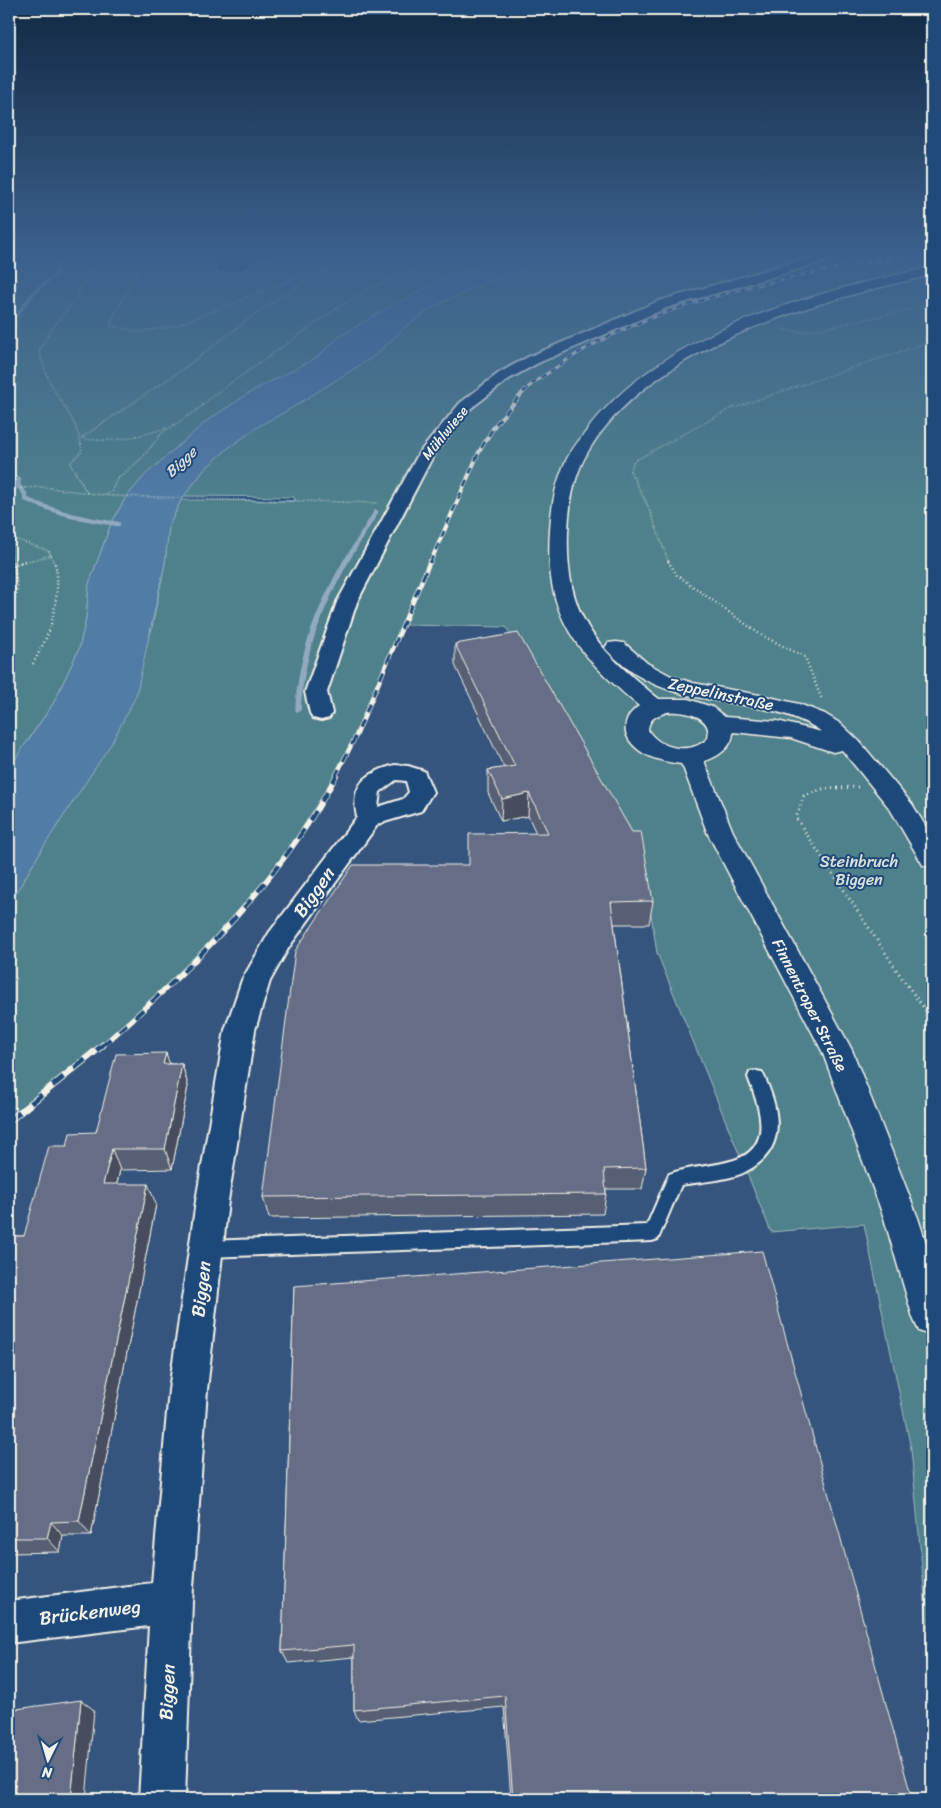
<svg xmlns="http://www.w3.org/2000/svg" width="941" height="1808" font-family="Sriracha,sans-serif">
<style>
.built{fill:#34557e}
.green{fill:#4f818c;stroke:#a2b9ba}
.water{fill:#517ba6;stroke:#92aac0}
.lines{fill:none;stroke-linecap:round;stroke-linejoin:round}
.stream-far2{stroke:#92aac0;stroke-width:4}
.stream-far1{stroke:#92aac0;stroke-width:4.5}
.stream{stroke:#92aac0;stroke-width:5.5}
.lane-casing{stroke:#f4f1e8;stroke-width:4}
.street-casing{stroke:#f4f1e8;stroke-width:4}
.secondary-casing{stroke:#f4f1e8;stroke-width:3}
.path-far2{stroke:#f4f1e8;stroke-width:2;stroke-dasharray:0.5 2;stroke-linecap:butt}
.path-far1{stroke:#f4f1e8;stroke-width:2.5;stroke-dasharray:1 3;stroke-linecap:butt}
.path{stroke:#f4f1e8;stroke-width:3;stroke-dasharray:1 4;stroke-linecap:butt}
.lane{fill:#1f4a7a;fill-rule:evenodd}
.street{fill:#1f4a7a;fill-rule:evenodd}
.secondary{fill:#1f4a7a;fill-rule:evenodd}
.rail-far4-casing{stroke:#f4f1e8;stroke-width:3}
.rail-far3-casing{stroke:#f4f1e8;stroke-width:4}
.rail-far2-casing{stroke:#f4f1e8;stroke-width:4.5}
.rail-far1-casing{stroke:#f4f1e8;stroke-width:5.5}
.rail-casing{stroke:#f4f1e8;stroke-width:7}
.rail-far4{stroke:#1f4a7a;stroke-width:2;stroke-dasharray:5.5;stroke-linecap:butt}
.rail-far3{stroke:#1f4a7a;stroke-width:2.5;stroke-dasharray:7;stroke-linecap:butt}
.rail-far2{stroke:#1f4a7a;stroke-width:3;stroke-dasharray:9;stroke-linecap:butt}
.rail-far1{stroke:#1f4a7a;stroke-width:4;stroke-dasharray:11;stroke-linecap:butt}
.rail{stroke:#1f4a7a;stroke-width:5;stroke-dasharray:14;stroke-linecap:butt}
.wall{fill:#575f73;stroke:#f4f1e8}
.shaded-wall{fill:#474d5e;stroke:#f4f1e8}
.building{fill:#656e86;stroke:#f4f1e8}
.labels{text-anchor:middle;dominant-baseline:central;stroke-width:4;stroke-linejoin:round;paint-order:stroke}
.far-street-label{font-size:14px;fill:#f4f1e8;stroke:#1f4a7a}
.far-water-label{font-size:15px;font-style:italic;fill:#dcdfde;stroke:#1f4a7a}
.street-label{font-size:16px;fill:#f4f1e8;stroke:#1f4a7a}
.park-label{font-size:16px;fill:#dbe0da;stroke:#1f4a7a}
.near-street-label{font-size:19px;fill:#f4f1e8;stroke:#1f4a7a}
</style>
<rect width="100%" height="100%" fill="#1f4a7a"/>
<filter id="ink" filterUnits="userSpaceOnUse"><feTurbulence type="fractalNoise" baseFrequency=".02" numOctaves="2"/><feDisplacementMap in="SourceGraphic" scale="10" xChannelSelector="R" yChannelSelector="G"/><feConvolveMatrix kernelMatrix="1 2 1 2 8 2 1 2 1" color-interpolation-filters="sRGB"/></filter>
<g filter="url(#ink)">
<polygon class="built" points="404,625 506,627 864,1223 911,1449 932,1674 932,1799 9,1799 9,1121 54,1086 154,1002 196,961 239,914 291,847 317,808 356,736"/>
<g class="green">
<path d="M9,255h197l10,12v5c13,3 23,0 35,-6v-4l29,-7h237l-70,22 -108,60 -23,21 -65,34 -43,28 -62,55 -20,22 -15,27 -22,60 -3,35 -7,30 -26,55 -44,64z"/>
<path d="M565,255h367v1419l-21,-225 -47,-225 -93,8 -114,-279 -16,-102 -135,-224 -102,-2c-26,62 -52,124 -86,182 -14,24 -32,46 -49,67 -74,98 -163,173 -260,247v-216l33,-56 109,-217 14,-69 4,-37 12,-26 114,1 -1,-4 -110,-1 21,-27 22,-20 32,-23 31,-17 86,-54 29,-28 30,-21 52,-24z"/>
</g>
<polygon class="water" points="517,255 565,255 487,282 435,306 405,327 376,355 290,409 259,426 227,449 205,469 181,500 169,526 165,563 136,696 111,744 42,849 9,905 9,768 53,704 79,649 86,619 89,584 111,524 126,497 146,474 208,420 251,392 316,358 339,337 385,309 447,278"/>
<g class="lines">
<polyline class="stream-far2" points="17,315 34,292 57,274 57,265"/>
<g class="stream-far1">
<path d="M9,477l10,3 -1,5 7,9v5c33,14 57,20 93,25"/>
<polyline points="345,563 376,512"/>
</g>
<path class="stream" d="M298,709c2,-54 22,-101 48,-148"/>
<defs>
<path id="lane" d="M756,1071l6,1c18,37 27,78 -17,100 -15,8 -47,10 -64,13l-23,54 -6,2 -446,16 -6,-2 -3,-6 3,-6 6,-2 441,-16 22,-51c21,-8 44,-7 65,-14 41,-13 25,-54 14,-83l2,-5z"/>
<g id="street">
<polygon points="819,255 838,255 836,258 669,307 538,363 509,379 470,409 434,454 357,602 327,692 332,713 329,718 321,720 313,718 310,713 305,692 337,602 419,453 460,403 499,373 528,357 659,301"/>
<path d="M395,765l13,1 16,5 9,21 -12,19 -43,13 -89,123 -19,34 -15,49 -27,171 -21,189 -15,212 -7,197h-46l10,-173 -140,17v-42l143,-18 17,-193 27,-189 29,-171 17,-50 27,-47 88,-116c-7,-32 8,-44 38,-52zM396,780l10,1 3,11 -6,7 -25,8 2,-15z"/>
</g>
<path id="secondary" d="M932,267v8c-115,26 -284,70 -346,180 -13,24 -17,51 -18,77 -3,86 29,116 91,167h29l24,8 13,10 52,4 45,11c-59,-41 -142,-18 -200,-68 -6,-5 -12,-10 -17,-16l3,-5 8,-1 8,1 23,20 24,13 22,7 72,13 34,8 26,10 16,10 19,18 52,62 20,33v31l-9,-3 -33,-56 -48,-59 -9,2 -42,-14 -58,-6c0,15 -16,26 -29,29l29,71 119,218 66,168 14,43v75l-13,-5 -6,-13 -29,-100 -62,-167 -115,-219 -24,-65 -2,-3c-13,-2 -26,-4 -38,-11 -20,-13 -25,-32 -4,-47 -62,-53 -95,-89 -89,-175 1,-23 5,-45 14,-66 5,-12 13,-22 21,-32 76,-103 228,-140 347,-166zM667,712c16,-1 46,3 41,26 -16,17 -48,12 -60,-8 1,-12 8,-14 19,-18z"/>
</defs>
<use href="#lane" class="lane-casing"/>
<use href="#street" class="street-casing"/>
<use href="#secondary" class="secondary-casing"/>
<g class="path-far2">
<polyline points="147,255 111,321 112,326 139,332 175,326 354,255"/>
<polyline points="9,269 28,255"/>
<polyline points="783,329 799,332 815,330 932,305"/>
<path d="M166,428c-29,9 -55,16 -85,10l99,-67 82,-62 51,-32 47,-22"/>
<polyline points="9,489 42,487 111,496 378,503"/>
<path d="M87,493l-17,-30 12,-12c-4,-29 -18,-43 -31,-67 -5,-11 -9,-22 -12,-34l12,-20 25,-32 14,-26 17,-17"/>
<polyline points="103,495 112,492 116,480 142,458 163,432 196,411 214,395 339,307 371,288 449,255"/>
<polyline points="9,537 49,551 54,563"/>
<polyline points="9,544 13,563"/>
<polyline points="19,563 52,555"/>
<polyline points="669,563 648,506 630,471 634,461 730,409 932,341"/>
</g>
<g class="path-far1">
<polyline points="668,561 677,575 761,635 805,657 822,700"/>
<polyline points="9,567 25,561"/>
<path d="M9,617c10,-23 9,-31 4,-56"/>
<path d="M33,664c6,-12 13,-24 17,-36 5,-17 11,-51 4,-67"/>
</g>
<polyline class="path" points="858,787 823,789 804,796 796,818 904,981 932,1019"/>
<use href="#lane" class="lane"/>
<use href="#street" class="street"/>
<use href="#secondary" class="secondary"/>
<defs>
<path id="rail-far4" d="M524,392c8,-10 20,-16 30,-23 94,-68 241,-94 354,-114"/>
<polyline id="rail-far3" points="430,563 479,452 495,425 525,390"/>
<polyline id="rail-far2" points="335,777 356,736 430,561"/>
<path id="rail-far1" d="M102,1046c89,-77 178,-164 234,-270"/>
<polyline id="rail" points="9,1121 103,1045"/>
</defs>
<use href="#rail-far4" class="rail-far4-casing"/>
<use href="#rail-far3" class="rail-far3-casing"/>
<use href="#rail-far2" class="rail-far2-casing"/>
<use href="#rail-far1" class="rail-far1-casing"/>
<use href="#rail" class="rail-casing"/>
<use href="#rail-far4" class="rail-far4"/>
<use href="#rail-far3" class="rail-far3"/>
<use href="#rail-far2" class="rail-far2"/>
<use href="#rail-far1" class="rail-far1"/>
<use href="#rail" class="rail"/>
</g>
<g class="wall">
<polygon points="455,644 653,901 649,924 614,924 646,1168 642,1189 606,1189 606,1194 603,1214 269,1218 263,1197 469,865 536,833 528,816 501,821 488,793 488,770 504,768 455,665"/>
<polygon points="166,1053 169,1064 182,1064 188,1086 172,1169 120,1170 117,1184 156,1204 91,1536 63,1536 60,1552 9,1553 9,1236 24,1236 67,1146 96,1132"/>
<polygon points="294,1286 912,1799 511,1799 504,1707 358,1720 354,1710 354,1657 288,1663 282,1651"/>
</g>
<g class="shaded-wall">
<polygon points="529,793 528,816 501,821 502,799"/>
<polygon points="166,1053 173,1075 163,1064"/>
<polygon points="182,1064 188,1086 172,1169 165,1149"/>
<polygon points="112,1149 120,1170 112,1205 103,1184"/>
<polygon points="148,1184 156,1204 91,1536 79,1521"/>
<polygon points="51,1522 63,1536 60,1552 47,1538"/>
<polygon points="9,1664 13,1667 9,1700"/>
<polygon points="81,1700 94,1710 86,1799 71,1799"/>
</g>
<g class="building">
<polygon points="518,633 632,832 641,832 653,901 611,902 646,1168 604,1169 606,1194 263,1197 295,951 353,865 469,865 469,834 548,833 529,793 502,799 488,770 515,766 455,644"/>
<polygon points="166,1053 163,1064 182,1064 165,1149 112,1149 103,1184 148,1184 79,1521 51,1522 47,1538 9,1538 9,1236 24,1236 49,1146 67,1146 70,1133 96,1132 116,1054"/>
<polygon points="762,1251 912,1799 513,1799 505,1696 354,1710 354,1645 282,1651 294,1286"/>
<polygon points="81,1700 71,1799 9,1799 9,1710"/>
</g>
</g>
<linearGradient id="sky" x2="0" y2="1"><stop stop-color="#112943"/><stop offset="0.5" stop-color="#3c608d"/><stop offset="1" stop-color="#3c608d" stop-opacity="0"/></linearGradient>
<rect width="941" height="508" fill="url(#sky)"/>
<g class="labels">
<g class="far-street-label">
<text transform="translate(445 433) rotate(-51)">Mühlwiese</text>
</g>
<g class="far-water-label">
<text transform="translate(181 462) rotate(-43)">Bigge</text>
</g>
<g class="street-label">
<text transform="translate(721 694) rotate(12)">Zeppelinstraße</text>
<text transform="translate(810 1005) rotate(63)">Finnentroper Straße</text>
</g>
<g class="park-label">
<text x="859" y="861">Steinbruch<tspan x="859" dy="18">Biggen</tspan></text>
</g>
<g class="near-street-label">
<text transform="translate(314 892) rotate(-54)">Biggen</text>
<text transform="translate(201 1289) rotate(-83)">Biggen</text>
<text transform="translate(90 1612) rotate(-7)">Brückenweg</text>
<text transform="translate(167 1692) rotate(-87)">Biggen</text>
</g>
</g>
<rect width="941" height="1808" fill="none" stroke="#1f4a7a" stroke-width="30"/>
<rect x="15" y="15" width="911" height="1778" fill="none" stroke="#f4f1e8" stroke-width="2" filter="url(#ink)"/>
<g transform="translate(48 1760) rotate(185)" stroke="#1f4a7a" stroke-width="4" paint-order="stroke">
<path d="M0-4L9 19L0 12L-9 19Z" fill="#f4f1e8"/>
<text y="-8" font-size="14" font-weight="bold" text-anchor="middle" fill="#f4f1e8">N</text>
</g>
</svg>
